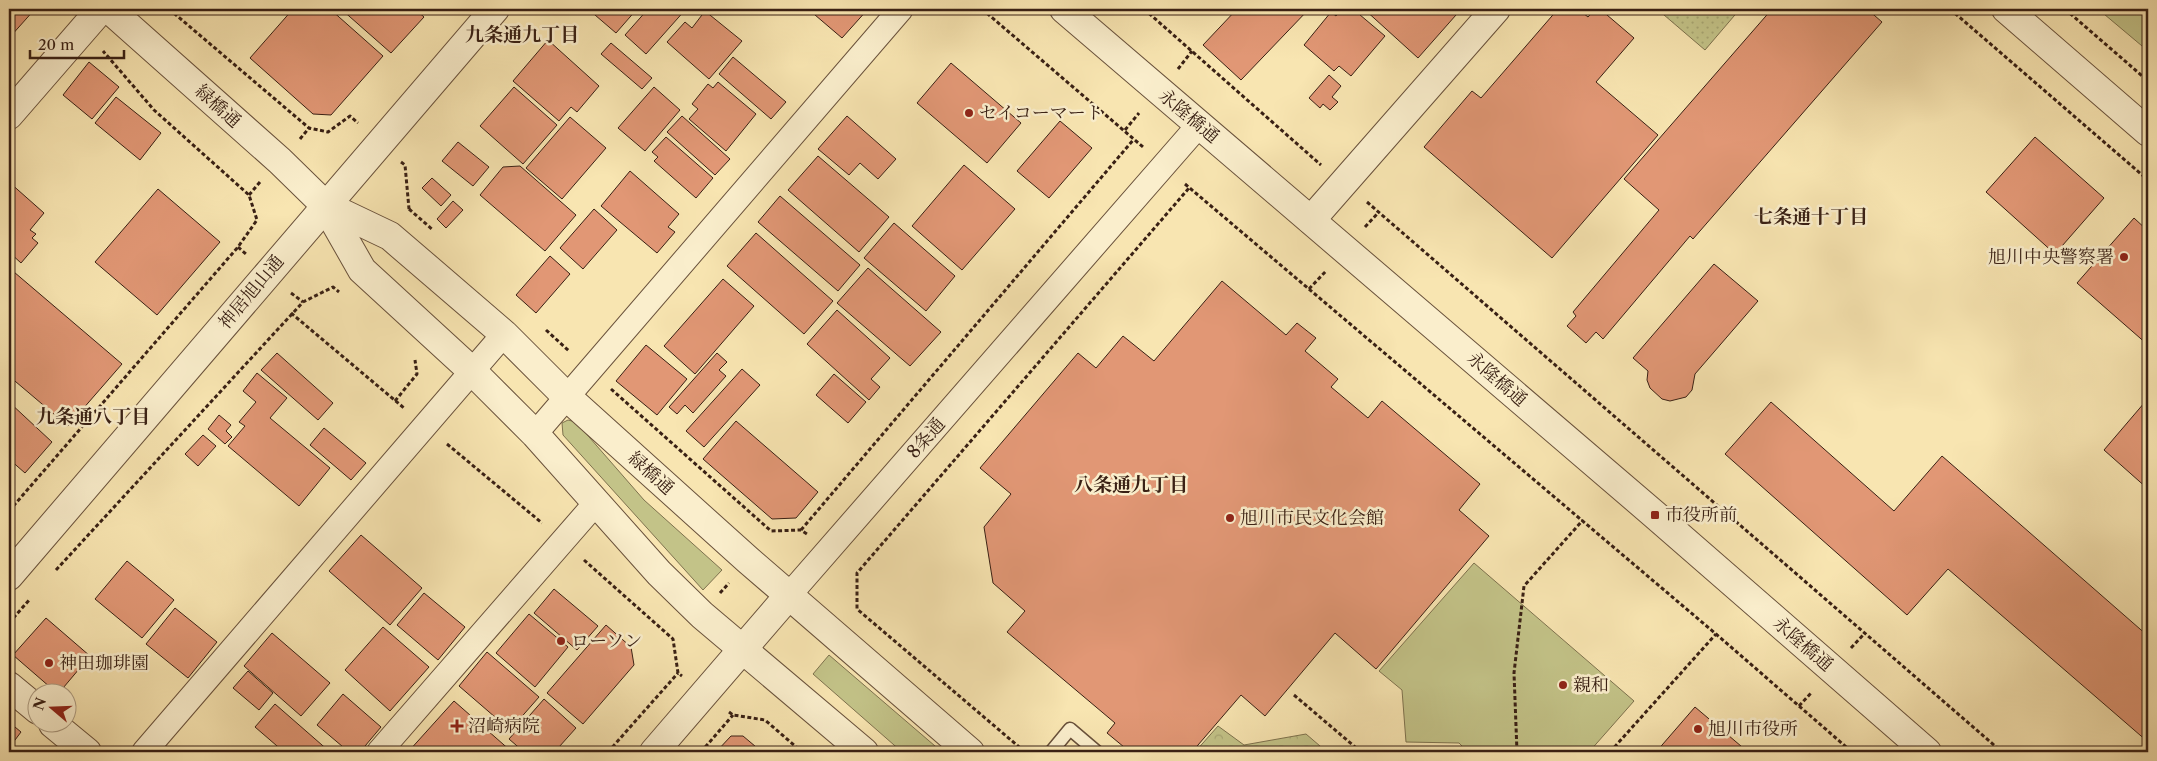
<svg xmlns="http://www.w3.org/2000/svg" width="2157" height="761" font-family="'Libre Caslon Text','Noto Serif JP',serif">
<style>
.grass{fill:#c3c388;stroke:#7e724e}
.forest{fill:url(#forest-crowns);stroke:#7e724e}
.park{fill:url(#park-dots);stroke:#7e724e}
.building{fill:#e19775;stroke:#392014}
.lines{fill:none;stroke-linecap:round;stroke-linejoin:round}
.service-casing{stroke:#69513b;stroke-width:15}
.minor-casing{stroke:#69513b;stroke-width:26}
.tertiary-casing{stroke:#69513b;stroke-width:30}
.path{stroke:#392014;stroke-width:3;stroke-dasharray:4 2.5;stroke-linecap:butt}
.service{stroke:#faeecc;stroke-width:12}
.minor{stroke:#faeecc;stroke-width:24}
.tertiary{stroke:#faeecc;stroke-width:28}
.poi-dot{fill:#8f2418;stroke:#faeecc;stroke-width:2}
.labels{text-anchor:middle;dominant-baseline:central;stroke-width:5;stroke-linejoin:round;paint-order:stroke}
.street-label{font-size:18px;fill:#392014;stroke:#faeecc}
.poi-label{font-size:18px;fill:#392014;stroke:#faeecc;text-anchor:start}
.neighbourhood-label{font-size:19px;font-weight:bold;fill:#392014;stroke:#faeecc}
</style>
<defs>
<pattern id="forest-crowns" width="20" height="18" patternUnits="userSpaceOnUse" patternTransform="scale(1.25)"><rect width="20" height="18" fill="#c3c388"/><path d="M2 6a3 3 0 1 1 6 0M12 15a3 3 0 1 1 6 0" fill="none" stroke="#a8a774"/></pattern>
<pattern id="park-dots" width="8" height="8" patternUnits="userSpaceOnUse" patternTransform="scale(1.25)"><rect width="8" height="8" fill="#c3c388"/><path d="M2 2h.1M6 6h.1" fill="none" stroke="#a8a774" stroke-width="1.8" stroke-linecap="round"/></pattern>
</defs>
<rect width="100%" height="100%" fill="#f8e5b1"/>
<filter id="stains"><feTurbulence type="fractalNoise" baseFrequency=".004" numOctaves="4"/><feColorMatrix values="0 0 0 0 .2 0 0 0 0 .09 0 0 0 0 .02 0 0 0 .5 -.17"/></filter>
<radialGradient id="worn" r=".72"><stop offset=".6" stop-color="#630" stop-opacity="0"/><stop offset="1" stop-color="#630" stop-opacity=".3"/></radialGradient>
<g class="grass">
<polygon points="2098,9 2148,9 2148,51"/>
<polygon points="568,420 576,422 644,500 722,570 703,590 563,435 562,423"/>
<polygon points="1474,563 1634,701 1589,752 1468,752 1459,743 1406,742 1402,690 1379,671"/>
<polygon points="829,655 942,752 902,752 813,674"/>
</g>
<polygon class="forest" points="1218,726 1244,745 1306,734 1327,752 1195,752"/>
<polygon class="park" points="1657,9 1740,9 1705,50"/>
<g class="building">
<polygon points="9,9 35,9 10,37 9,37"/>
<polygon points="293,9 330,9 383,56 331,115 313,114 250,58"/>
<polygon points="341,9 415,9 424,17 391,53"/>
<polygon points="420,9 430,9 426,14"/>
<polygon points="588,9 637,9 616,33"/>
<polygon points="648,9 686,9 646,54 625,35"/>
<polygon points="808,9 868,9 842,38"/>
<polygon points="1237,9 1309,9 1241,80 1203,45"/>
<polygon points="1342,9 1353,9 1385,36 1351,76 1339,66 1334,71 1304,45 1331,12 1336,16"/>
<polygon points="1364,9 1449,9 1456,15 1418,58"/>
<polygon points="1558,9 1578,9 1588,17 1595,9 1600,9 1634,38 1596,82 1658,135 1552,258 1424,147 1472,91 1481,98"/>
<polygon points="1772,9 1867,9 1882,22 1693,239 1690,236 1603,339 1596,332 1586,343 1567,326 1576,316 1573,312 1659,210 1624,179"/>
<polygon points="705,11 742,41 709,79 667,42 685,22 692,28"/>
<polygon points="548,40 599,86 577,112 571,107 559,121 513,81"/>
<polygon points="611,43 652,78 642,89 601,54"/>
<polygon points="733,57 786,102 771,119 719,74"/>
<polygon points="89,62 119,87 92,119 63,95"/>
<polygon points="951,63 1021,123 987,163 917,103"/>
<polygon points="1329,75 1341,86 1332,97 1338,102 1330,110 1323,104 1320,108 1309,98"/>
<polygon points="718,82 756,114 726,151 689,119 698,109 692,104 708,84 713,88"/>
<polygon points="514,87 557,125 523,164 480,126"/>
<polygon points="654,87 680,110 645,151 618,128"/>
<polygon points="116,97 161,133 140,160 95,123"/>
<polygon points="682,116 730,159 715,175 667,132"/>
<polygon points="847,116 896,159 878,179 860,163 849,175 818,149"/>
<polygon points="570,117 606,148 562,199 526,168"/>
<polygon points="1060,121 1092,148 1049,198 1017,171"/>
<polygon points="666,137 713,178 696,198 654,161 658,157 652,152"/>
<polygon points="2035,137 2104,198 2055,254 1986,192"/>
<polygon points="458,142 489,167 473,186 442,161"/>
<polygon points="818,156 889,217 859,252 788,190"/>
<polygon points="964,165 1015,209 962,270 912,226"/>
<polygon points="520,166 576,215 545,251 480,195 503,167"/>
<polygon points="630,171 679,214 668,227 675,232 657,253 601,206"/>
<polygon points="432,178 451,195 441,206 422,188"/>
<polygon points="9,182 44,213 30,230 36,234 32,238 38,243 21,263 9,252"/>
<polygon points="158,189 220,242 157,315 95,262"/>
<polygon points="780,196 860,265 838,291 758,222"/>
<polygon points="453,201 463,210 446,228 437,219"/>
<polygon points="594,209 617,230 583,269 560,248"/>
<polygon points="2134,218 2148,231 2148,345 2077,283"/>
<polygon points="894,223 955,276 926,311 864,258"/>
<polygon points="756,233 833,301 804,334 727,266"/>
<polygon points="550,256 570,274 536,313 516,295"/>
<polygon points="1714,264 1758,301 1695,374 1692,390 1686,397 1670,401 1662,399 1650,388 1647,380 1648,371 1633,358"/>
<polygon points="868,268 941,332 910,366 837,303"/>
<polygon points="14,272 122,364 68,426 9,376 9,279"/>
<polygon points="723,279 754,306 695,374 664,346"/>
<polygon points="1222,281 1286,335 1297,323 1316,338 1305,351 1338,379 1331,387 1368,418 1382,401 1480,484 1459,510 1489,536 1376,669 1335,633 1265,716 1241,695 1192,752 1130,752 1107,733 1115,723 1007,632 1025,611 993,583 984,527 1011,494 980,468 1078,353 1096,368 1123,336 1154,361"/>
<polygon points="837,310 890,358 871,379 880,387 869,400 807,344"/>
<polygon points="646,345 687,379 657,415 616,381"/>
<polygon points="277,353 333,403 318,420 261,370"/>
<polygon points="717,353 727,362 719,370 726,376 693,413 685,405 677,414 669,407"/>
<polygon points="742,369 760,385 704,447 686,431"/>
<polygon points="257,373 287,398 270,418 330,468 299,506 228,446 245,426 239,422 256,402 243,391"/>
<polygon points="834,374 866,402 848,423 816,395"/>
<polygon points="9,402 52,442 25,473 9,459"/>
<polygon points="1771,402 1894,511 1942,456 2148,636 2148,742 1948,569 1907,615 1725,454"/>
<polygon points="2145,402 2148,405 2148,489 2104,450"/>
<polygon points="219,415 231,425 226,431 232,437 225,444 208,429"/>
<polygon points="736,421 818,492 796,518 772,519 703,459"/>
<polygon points="324,428 366,463 351,480 310,445"/>
<polygon points="203,435 216,446 198,466 185,454"/>
<polygon points="361,535 422,588 390,625 329,571"/>
<polygon points="127,561 174,600 142,638 95,599"/>
<polygon points="554,589 598,626 577,650 534,613"/>
<polygon points="424,593 465,627 438,660 397,625"/>
<polygon points="175,608 217,642 188,678 146,644"/>
<polygon points="529,614 568,647 535,687 496,653"/>
<polygon points="46,618 90,656 58,694 13,655"/>
<polygon points="606,625 631,647 634,665 583,724 547,693"/>
<polygon points="383,627 429,667 390,711 345,670"/>
<polygon points="272,633 330,683 301,716 244,666"/>
<polygon points="487,652 539,697 510,730 459,686"/>
<polygon points="248,671 273,693 259,710 233,688"/>
<polygon points="343,694 381,727 360,752 349,752 317,725"/>
<polygon points="544,699 576,728 559,747 565,752 524,752 509,739"/>
<polygon points="454,701 512,752 408,752"/>
<polygon points="275,704 330,752 284,752 255,727"/>
<polygon points="1695,707 1748,752 1656,752"/>
<polygon points="9,722 21,732 9,748"/>
<polygon points="731,736 743,736 762,752 716,752"/>
</g>
<g class="lines">
<defs>
<polyline id="service" points="1051,752 1070,729 1097,752"/>
<g id="minor">
<polyline points="535,434 901,9"/>
<polyline points="790,594 1199,125"/>
<polyline points="144,752 504,334"/>
<polyline points="379,752 595,504"/>
</g>
<g id="tertiary">
<polyline points="109,9 280,161 325,205 362,270 472,371 535,434 659,573 702,615 864,752"/>
<polyline points="1064,9 1655,515 1927,752"/>
<polyline points="2006,9 2148,132"/>
<polyline points="9,115 101,9"/>
<polyline points="325,205 390,236 504,334 567,397 748,560 970,752"/>
<polyline points="1311,220 1496,9"/>
<polyline points="9,576 495,9"/>
<polyline points="9,686 38,710"/>
<polyline points="53,724 87,752"/>
<polyline points="654,752 790,594"/>
</g>
</defs>
<use href="#service" class="service-casing"/>
<use href="#minor" class="minor-casing"/>
<use href="#tertiary" class="tertiary-casing"/>
<g class="path">
<polyline points="169,9 309,128 328,132 350,116 358,123"/>
<polyline points="982,9 1143,147"/>
<polyline points="1144,9 1321,165"/>
<polyline points="1950,9 2148,180"/>
<polyline points="2065,9 2148,81"/>
<polyline points="1178,69 1192,51"/>
<polyline points="1125,130 1139,113"/>
<polyline points="300,139 309,128"/>
<polyline points="401,162 405,165 409,209"/>
<polyline points="1185,184 1716,634 1852,752"/>
<polyline points="249,195 260,182"/>
<polyline points="1367,202 2002,752"/>
<polyline points="409,209 433,230"/>
<polyline points="1365,227 1378,213"/>
<polyline points="238,247 247,255"/>
<polyline points="1309,289 1326,271"/>
<polyline points="291,293 303,302"/>
<polyline points="291,313 404,408"/>
<polyline points="546,330 569,351"/>
<polyline points="611,389 771,531 801,530 807,534"/>
<polyline points="395,401 417,374 415,360"/>
<polyline points="447,444 542,523"/>
<polyline points="9,511 238,247 257,220 249,195 154,110 103,51"/>
<polyline points="801,530 1134,139"/>
<polyline points="584,560 673,639 678,673 682,676"/>
<polyline points="56,570 303,302 333,287 339,292"/>
<polyline points="720,593 729,583"/>
<polyline points="9,623 30,599"/>
<polyline points="1851,648 1864,634"/>
<polyline points="1294,695 1361,752"/>
<polyline points="1799,706 1812,692"/>
<polyline points="729,712 733,715 765,720 802,752"/>
<polyline points="608,752 678,673"/>
<polyline points="701,752 733,715"/>
<polyline points="1025,752 857,609 857,573 1189,188"/>
<polyline points="1517,752 1514,673 1524,586 1583,520"/>
<polyline points="1610,752 1716,634"/>
</g>
<use href="#service" class="service"/>
<use href="#minor" class="minor"/>
<use href="#tertiary" class="tertiary"/>
</g>
<g class="poi-dot">
<circle cx="969" cy="113" r="5"/>
<circle cx="2124" cy="257" r="5"/>
<rect x="1650" y="510" width="10" height="10" rx="2.5"/>
<circle cx="1230" cy="518" r="5"/>
<circle cx="561" cy="641" r="5"/>
<circle cx="49" cy="663" r="5"/>
<circle cx="1563" cy="685" r="5"/>
<path d="M454.5 718.5h5v5h5v5h-5v5h-5v-5h-5v-5h5z"/>
<circle cx="1698" cy="729" r="5"/>
</g>
<g class="labels">
<g class="street-label">
<text transform="translate(218 106) rotate(42)">緑橋通</text>
<text transform="translate(1189 116) rotate(40)">永隆橋通</text>
<text transform="translate(251 292) rotate(-50)">神居旭山通</text>
<text transform="translate(1497 379) rotate(41)">永隆橋通</text>
<text transform="translate(926 438) rotate(-49)">8条通</text>
<text transform="translate(651 473) rotate(42)">緑橋通</text>
<text transform="translate(1803 644) rotate(41)">永隆橋通</text>
</g>
<g class="poi-label">
<text x="979" y="113">セイコーマート</text>
<text x="2114" y="257" text-anchor="end">旭川中央警察署</text>
<text x="1665" y="515">市役所前</text>
<text x="1240" y="518">旭川市民文化会館</text>
<text x="571" y="641">ローソン</text>
<text x="59" y="663">神田珈琲園</text>
<text x="1573" y="685">親和</text>
<text x="468" y="726">沼崎病院</text>
<text x="1708" y="729">旭川市役所</text>
</g>
<g class="neighbourhood-label">
<text x="522" y="34">九条通九丁目</text>
<text x="1811" y="216">七条通十丁目</text>
<text x="93" y="416">九条通八丁目</text>
<text x="1131" y="484">八条通九丁目</text>
</g>
</g>
<rect width="2157" height="761" fill="none" stroke="#f8e5b1" stroke-width="30"/>
<rect x="10" y="10" width="2137" height="741" fill="none" stroke="#392014" stroke-width="2.5"/>
<rect x="15" y="15" width="2127" height="731" fill="none" stroke="#392014"/>
<g transform="translate(52 708) rotate(289)"><circle r="24" fill="#faeecc" stroke="#ad9c82"/>
<path d="M0-4L9 19L0 12L-9 19Z" fill="#8f2418"/>
<text y="-8" font-size="14" font-weight="bold" text-anchor="middle" fill="#392014">N</text>
</g>
<path d="M30 50v8h94v-8" fill="none" stroke="#392014" stroke-width="2.5"/>
<text x="38" y="50" font-size="15" fill="#392014" stroke="#faeecc" stroke-width="4" paint-order="stroke">20 m</text>
<rect width="100%" height="100%" filter="url(#stains)"/>
<rect width="100%" height="100%" fill="url(#worn)"/>
</svg>
